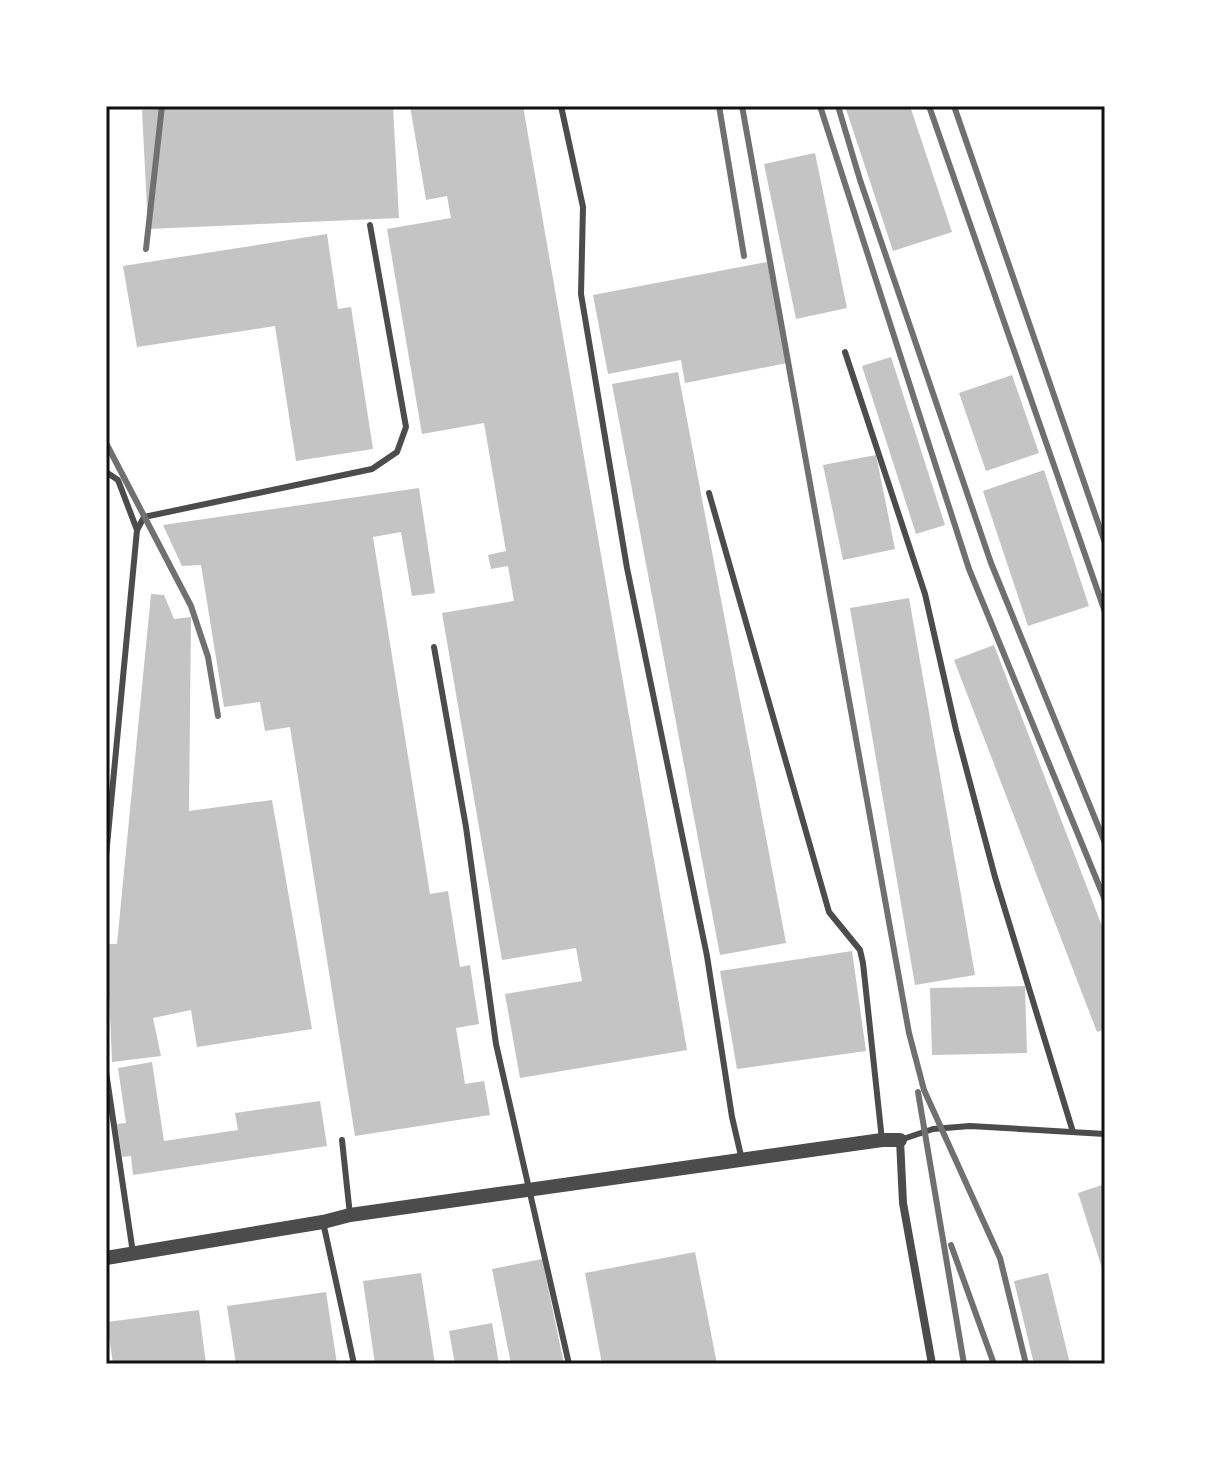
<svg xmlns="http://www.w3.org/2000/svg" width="1211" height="1470" font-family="Roboto,sans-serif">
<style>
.building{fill:#c4c4c4}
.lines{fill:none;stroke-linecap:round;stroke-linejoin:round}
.service{stroke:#4c4c4c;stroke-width:6}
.minor{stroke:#4c4c4c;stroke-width:8}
.tertiary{stroke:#4c4c4c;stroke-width:14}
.rail{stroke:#707070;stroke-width:6}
.neatline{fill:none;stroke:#111;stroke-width:3}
</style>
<rect width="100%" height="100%" fill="#fff"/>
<g class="building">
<polygon points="232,106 393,106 399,218 148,229 142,110"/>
<polygon points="410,106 523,106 687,1050 520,1078 505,994 582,981 576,948 502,960 442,613 514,601 508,566 491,569 488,555 506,551 484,423 422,434 387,229 451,218 447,196 426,200"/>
<polygon points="845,106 910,106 952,232 893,251"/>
<polygon points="815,153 847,308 796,319 764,164"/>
<polygon points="327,234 338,309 351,307 373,449 296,461 275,326 137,347 123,266"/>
<polygon points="767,262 787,363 685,383 681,360 608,374 593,295"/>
<polygon points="891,357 945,525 916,534 862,366"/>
<polygon points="678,372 786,943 720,955 612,384"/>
<polygon points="1012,375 1039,453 986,471 959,393"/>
<polygon points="876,455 895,549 843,560 823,465"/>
<polygon points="1044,470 1089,606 1028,626 983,491"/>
<polygon points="419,488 435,593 412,596 401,532 373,537 430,894 448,891 460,967 470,965 479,1024 456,1028 465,1084 484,1081 490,1115 355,1136 290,727 265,731 260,702 224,707 201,565 182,566 163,525"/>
<polygon points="151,594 164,595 174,619 191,617 189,811 272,800 312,1029 197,1047 191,1010 153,1018 161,1056 112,1062 107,944 117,944"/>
<polygon points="909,598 975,975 915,985 850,608"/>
<polygon points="994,645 1105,934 1105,1029 1097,1032 954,660"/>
<polygon points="852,951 866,1051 737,1069 720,971"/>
<polygon points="1025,986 1027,1053 932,1055 930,988"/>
<polygon points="152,1062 164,1141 238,1130 235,1113 320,1101 327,1146 133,1175 131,1156 122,1157 117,1124 126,1123 118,1068"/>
<polygon points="1105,1184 1105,1274 1104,1274 1078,1193"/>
<polygon points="695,1252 717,1364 602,1364 585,1273"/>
<polygon points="542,1259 564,1364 511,1364 492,1269"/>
<polygon points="421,1273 435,1364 375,1364 363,1281"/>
<polygon points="1048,1273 1070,1364 1034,1364 1014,1281"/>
<polygon points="326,1292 337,1364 236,1364 227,1306"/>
<polygon points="199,1310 206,1364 113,1364 107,1322"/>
<polygon points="492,1323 499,1364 455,1364 449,1331"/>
</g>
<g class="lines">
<g class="service">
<polyline points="561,106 583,207 581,294 627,568 707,956 732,1117 742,1160"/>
<polyline points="845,352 925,594 956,730 995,877 1073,1132"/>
<polyline points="106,472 118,480 137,530 106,856"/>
<polyline points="709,493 829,912 860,950 863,963 882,1140"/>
<polyline points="137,530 144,517 372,469 397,452 406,427 370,225"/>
<polyline points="434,647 466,827 496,1044 569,1364"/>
<polyline points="106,1072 133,1253"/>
<polyline points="342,1140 350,1215"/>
<polyline points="900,1140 933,1129 970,1126 1105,1134"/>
<polyline points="323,1222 354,1364"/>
</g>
<polyline class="minor" points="900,1140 903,1203 932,1364"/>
<polyline class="tertiary" points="106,1258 323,1222 350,1215 882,1140 900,1140"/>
<g class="rail">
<polyline points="719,106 744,256"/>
<polyline points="742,106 909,1033 924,1090 1000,1258 1026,1364"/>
<polyline points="820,106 969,569 1105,900"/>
<polyline points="838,106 860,180 991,563 1105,843"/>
<polyline points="929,106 1105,612"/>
<polyline points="954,106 1105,543"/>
<polyline points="146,249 162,106"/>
<polyline points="106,443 191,606 208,657 218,716"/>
<polyline points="918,1092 964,1364"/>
<polyline points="951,1245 994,1364"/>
</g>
</g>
<rect width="1211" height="1470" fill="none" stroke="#ffffff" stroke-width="216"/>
<rect x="108" y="108" width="995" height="1254" class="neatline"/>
</svg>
